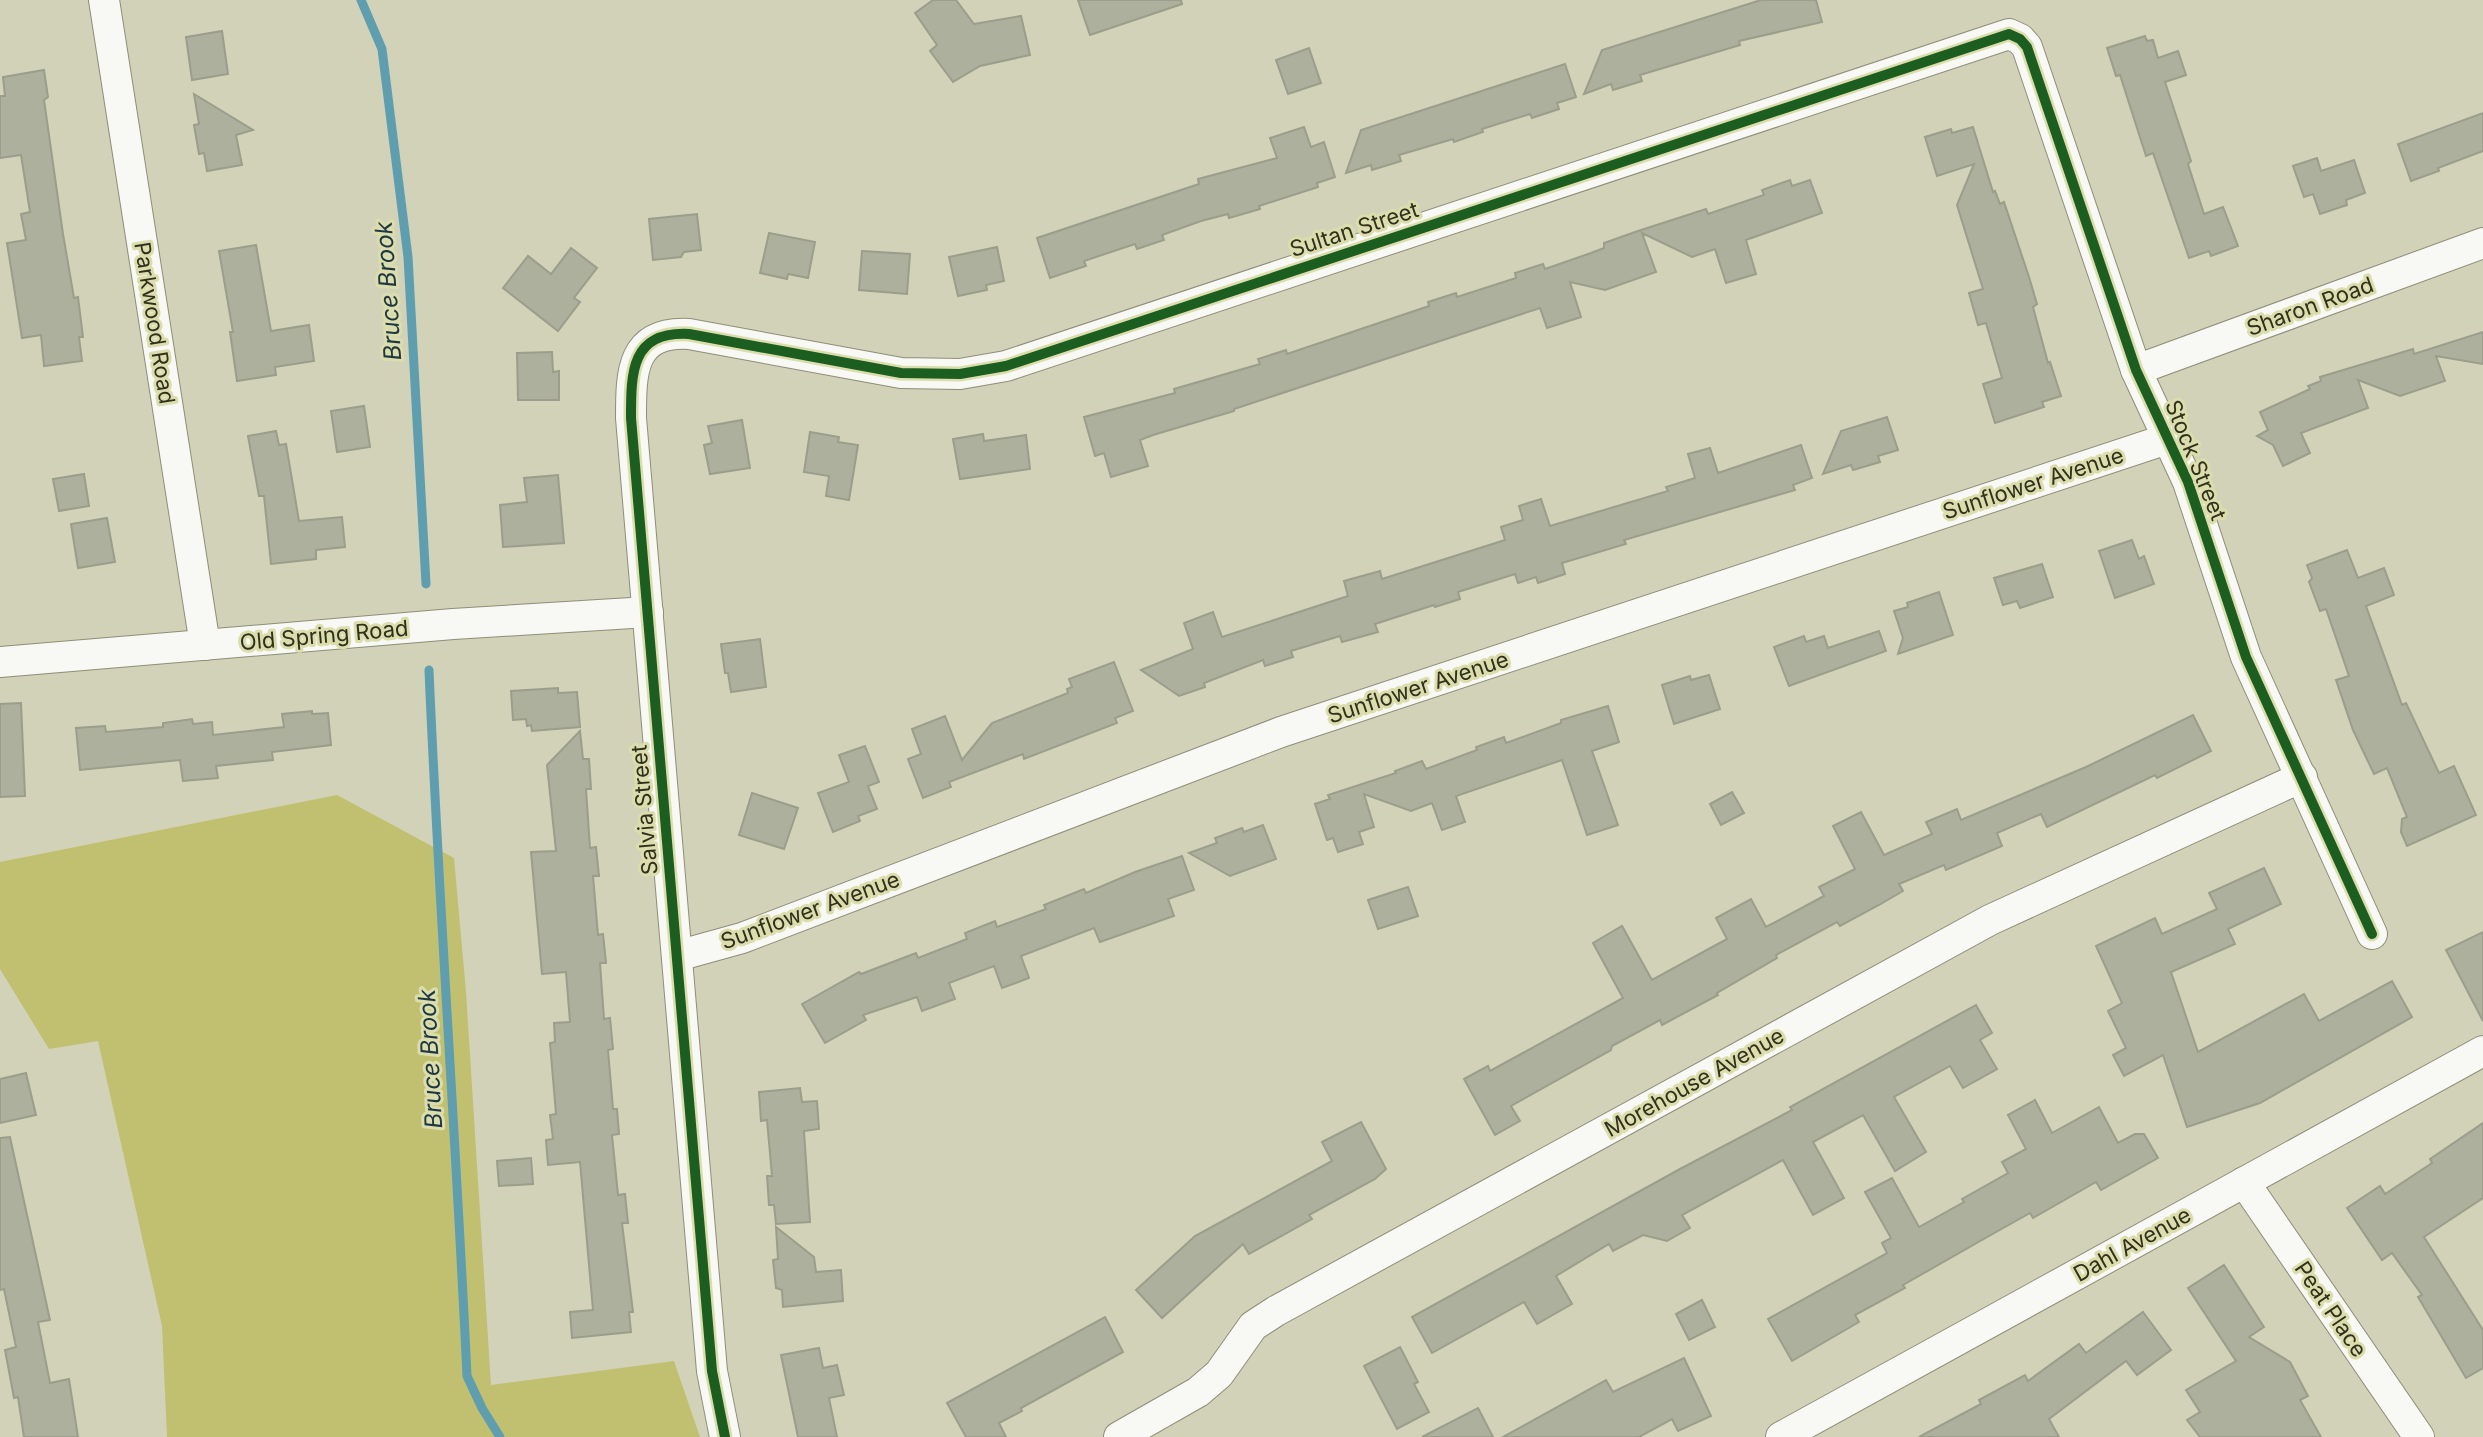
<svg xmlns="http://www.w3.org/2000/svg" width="2483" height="1437" font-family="Inter,sans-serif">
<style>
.green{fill:#c1c070}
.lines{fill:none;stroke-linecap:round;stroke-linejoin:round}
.stream{stroke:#5e9eae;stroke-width:9}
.building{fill:#acb09c;stroke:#9a9e8a;stroke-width:2}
.street-casing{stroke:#8e8e79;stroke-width:32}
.street{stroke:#f8f8f4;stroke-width:30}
.cycleway-casing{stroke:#dcddad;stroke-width:15}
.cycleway{stroke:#1b5e20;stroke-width:10}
.labels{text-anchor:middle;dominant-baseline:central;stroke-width:6;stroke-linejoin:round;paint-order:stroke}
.street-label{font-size:22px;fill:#30301d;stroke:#dcddad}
.water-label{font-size:24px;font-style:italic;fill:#1d3743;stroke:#dcddad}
</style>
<rect width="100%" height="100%" fill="#d2d2b8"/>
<polygon class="green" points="337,795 454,858 466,992 491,1385 674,1361 700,1437 167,1437 162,1326 98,1041 49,1049 0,969 0,862"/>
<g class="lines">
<g class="stream">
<polyline points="361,0 382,49 408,257 426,584"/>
<path d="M429,670c10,236 27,470 38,706l15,32 18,29"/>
</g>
</g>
<g class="building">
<polygon points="933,0 956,0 974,24 1021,16 1030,55 980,66 953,82 930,51 937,45 915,13"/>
<polygon points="1078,0 1181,0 1182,4 1090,35"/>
<polygon points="1761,0 1816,0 1822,22 1739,41 1740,45 1640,75 1642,81 1613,90 1611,84 1584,94 1602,50"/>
<polygon points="222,31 228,74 192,80 186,37"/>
<polygon points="2145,36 2147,41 2153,40 2158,58 2178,51 2186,75 2165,82 2191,161 2188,164 2204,214 2223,207 2238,246 2211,256 2209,251 2189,258 2153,153 2146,156 2120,75 2116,76 2107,48"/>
<polygon points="1309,48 1321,83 1288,94 1276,60"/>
<polygon points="1565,64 1576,97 1557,103 1559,109 1532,118 1530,114 1482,129 1483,132 1454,142 1453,139 1399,155 1401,161 1372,170 1371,165 1346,173 1361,130"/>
<polygon points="44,70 48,97 44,100 63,234 74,298 78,297 83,337 79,337 82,361 44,366 41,335 22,338 7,243 26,240 21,214 30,212 21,155 0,158 0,96 5,96 3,77"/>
<polygon points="194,94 253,130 236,135 242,165 207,171 204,153 199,154 194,125 199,124"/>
<polygon points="2483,113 2483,151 2438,168 2439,171 2411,181 2398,144"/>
<polygon points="1304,127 1311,147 1324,142 1335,177 1317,183 1318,187 1259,206 1260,209 1229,218 1228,214 1201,221 1162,235 1164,240 1137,249 1135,244 1084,261 1086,266 1050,278 1037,238 1199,184 1198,179 1277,158 1270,138"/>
<polygon points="1973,127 1993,192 1995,191 2000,204 2004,202 2029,277 2037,304 2033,307 2048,363 2050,362 2061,396 2042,402 2044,407 1995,423 1983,384 2002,378 1986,323 1978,325 1969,293 1983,289 1957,205 1974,164 1937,176 1925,137 1951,129 1952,133"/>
<polygon points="2317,158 2321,171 2354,160 2365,193 2346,200 2347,205 2320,214 2313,194 2304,197 2293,166"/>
<polygon points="1790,180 1792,186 1810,180 1822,213 1746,240 1756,274 1726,283 1715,249 1692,257 1642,233 1656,272 1605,290 1570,282 1581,317 1547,328 1540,308 1234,409 1234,411 1153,435 1140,440 1148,466 1111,477 1104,453 1095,456 1084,417 1175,393 1174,389 1260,364 1258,359 1286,350 1287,354 1429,306 1428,302 1456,293 1457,297 1516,278 1515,273 1543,264 1545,269 1591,253 1604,248 1604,243 1638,231 1706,209 1708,214 1764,195 1762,190"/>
<polygon points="697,214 701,250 684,252 681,257 653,260 649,219"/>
<polygon points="769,233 815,242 808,278 788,274 787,279 760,273"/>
<polygon points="256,245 271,331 309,325 314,361 275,367 276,375 237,381 230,332 233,332 219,251"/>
<polygon points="997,247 1004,281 986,285 987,290 958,296 949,257"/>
<polygon points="571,248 597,268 574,298 580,302 558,331 503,288 528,256 551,274"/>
<polygon points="862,251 910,254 907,294 859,290"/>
<polygon points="2483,332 2483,364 2436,356 2445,381 2400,396 2358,380 2368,408 2301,433 2310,453 2283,466 2273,445 2257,436 2268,430 2260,412 2310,389 2308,386 2321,381 2320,377 2413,349 2414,354"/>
<polygon points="552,352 553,372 559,371 559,400 518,400 517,353"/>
<polygon points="364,406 370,447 337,452 331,411"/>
<polygon points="1887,417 1898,450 1878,456 1880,462 1853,470 1851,465 1823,474 1841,431"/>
<polygon points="742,420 750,468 710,474 704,445 712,443 708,426"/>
<polygon points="276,431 279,445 286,444 299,521 342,517 345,547 316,550 316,559 271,564 264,496 259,496 248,436"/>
<polygon points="810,432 839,437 838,442 858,445 849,500 826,496 829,476 804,472"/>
<polygon points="983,434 984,441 1026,435 1030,469 960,479 953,439"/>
<polygon points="1801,445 1812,478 1793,485 1795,490 1624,540 1626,544 1562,563 1565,574 1538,583 1536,577 1518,583 1515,574 1458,592 1460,599 1435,607 1434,605 1375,624 1378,632 1342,642 1340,636 1291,651 1293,657 1265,666 1263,660 1204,683 1205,687 1179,696 1141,670 1193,649 1184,623 1213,612 1222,637 1348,596 1344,581 1380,571 1382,579 1505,540 1501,527 1523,520 1519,506 1541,499 1550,526 1668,491 1666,487 1695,478 1688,454 1710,448 1718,473"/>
<polygon points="84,474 89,506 59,511 53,479"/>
<polygon points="558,475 564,543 503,547 500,505 527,502 524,478"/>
<polygon points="107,518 115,562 78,568 71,524"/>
<polygon points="2132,540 2139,559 2144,556 2154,584 2115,598 2099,551"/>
<polygon points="2347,550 2358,578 2384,568 2394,595 2366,606 2402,705 2406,703 2439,773 2454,766 2476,815 2407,846 2401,832 2402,819 2407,817 2387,768 2374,774 2353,730 2336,680 2349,676 2326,609 2320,611 2309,582 2312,578 2307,565"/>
<polygon points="2042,564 2053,597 2020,608 2017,601 2003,605 1994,578"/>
<polygon points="1939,592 1953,635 1898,654 1903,638 1894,611 1908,607 1907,603"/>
<polygon points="1879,631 1886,651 1789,686 1774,647 1804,636 1806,642 1824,636 1828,648"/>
<polygon points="760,639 766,687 731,692 728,673 725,673 721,644"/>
<polygon points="1114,662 1133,711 1115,718 1117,723 1024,759 1023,754 949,782 951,787 923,798 908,759 921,754 912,729 945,716 962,760 992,723 1068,693 1067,689 1072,687 1069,679"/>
<polygon points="1709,675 1720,709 1674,724 1662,685 1690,676 1691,680"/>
<polygon points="558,688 558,693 577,692 580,727 532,731 531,725 527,726 526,719 513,720 511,691"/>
<polygon points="21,703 25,796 0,797 0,704"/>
<polygon points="1608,706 1619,742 1592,751 1618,825 1587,835 1562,760 1456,796 1465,822 1442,830 1432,803 1411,811 1364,794 1374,827 1359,832 1363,844 1338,852 1333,838 1327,840 1315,804 1330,799 1328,795 1396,773 1395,771 1422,761 1426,769 1477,750 1476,747 1504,737 1506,743 1561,723 1561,720"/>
<polygon points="312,711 312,714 328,713 331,745 272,752 273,760 216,766 218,778 183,781 180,760 80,770 76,728 105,726 106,732 163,727 163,723 192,719 193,724 212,722 213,735 284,727 282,714"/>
<polygon points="2193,715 2211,751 2157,778 2155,775 2047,827 2041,814 1997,833 2002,846 1946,870 1944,865 1899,884 1903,891 1879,905 1840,926 1837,922 1776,955 1777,958 1717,993 1718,995 1662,1025 1660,1020 1612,1046 1611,1050 1511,1106 1520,1121 1495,1135 1464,1079 1488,1066 1490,1071 1623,998 1593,943 1622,926 1652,980 1727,939 1716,918 1751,899 1766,927 1824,896 1819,887 1855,869 1833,826 1861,812 1884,855 1932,834 1926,822 1957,809 1961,820 2086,767"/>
<polygon points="580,731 583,759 589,759 591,789 586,789 590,848 596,847 599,876 593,876 598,935 603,934 606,963 600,963 604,1019 610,1018 613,1049 608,1050 613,1109 617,1109 619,1134 612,1135 618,1195 625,1194 628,1223 622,1223 633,1312 629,1312 631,1332 572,1338 570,1312 593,1310 580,1162 548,1165 546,1140 553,1139 550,1115 556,1114 550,1043 555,1042 554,1023 570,1022 566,972 542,974 531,852 556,851 547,765"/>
<polygon points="865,746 879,782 868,786 877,809 858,816 860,821 833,832 818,793 849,782 839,755"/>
<polygon points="1732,792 1744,813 1721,825 1710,804"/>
<polygon points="752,793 798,808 784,849 739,835"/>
<polygon points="1263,825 1276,859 1230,876 1189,853 1217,843 1215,838 1242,828 1244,832"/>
<polygon points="1182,856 1194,890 1168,899 1174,916 1100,942 1094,928 1021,956 1029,978 1002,988 994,966 949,983 955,999 922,1011 917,997 863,1015 866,1020 825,1043 802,1004 859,972 861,974 916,953 918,958 967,939 965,933 995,921 997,927 1046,909 1044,905 1084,889 1086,893 1135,872"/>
<polygon points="2264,868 2281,904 2228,929 2235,944 2171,972 2198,1052 2304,994 2319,1021 2392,981 2412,1017 2260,1103 2187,1127 2163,1055 2124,1076 2113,1055 2126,1048 2108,1011 2122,1003 2096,946 2155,918 2162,934 2217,909 2209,893"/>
<polygon points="1408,887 1418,916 1378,929 1368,900"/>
<polygon points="2483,932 2483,1021 2446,950"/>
<polygon points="1976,1005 1992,1033 1980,1040 1997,1069 1963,1088 1950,1066 1894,1097 1926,1152 1895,1171 1863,1115 1813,1142 1844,1198 1813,1215 1783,1160 1682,1215 1690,1228 1667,1241 1643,1235 1613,1251 1609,1244 1556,1276 1572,1304 1537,1324 1524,1302 1432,1353 1412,1317 1680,1169 1792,1110 1790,1107"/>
<polygon points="26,1073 36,1115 0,1123 0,1079"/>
<polygon points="800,1088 802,1102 817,1101 819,1129 804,1131 810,1222 776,1224 774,1205 769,1205 767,1176 772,1176 767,1120 761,1121 759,1092"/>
<polygon points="2035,1100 2052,1133 2099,1107 2118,1143 2135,1134 2144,1134 2158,1158 2101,1190 2096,1182 2033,1218 2030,1213 1982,1240 1903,1285 1905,1288 1855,1315 1859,1322 1792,1361 1768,1319 1887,1253 1882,1243 1891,1238 1865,1192 1892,1178 1919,1227 1964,1202 1962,1199 2008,1173 2002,1162 2026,1149 2008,1115"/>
<polygon points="1361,1122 1386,1169 1375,1179 1309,1215 1312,1219 1249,1254 1243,1244 1162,1318 1136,1290 1195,1236 1332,1161 1322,1142"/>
<polygon points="2483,1123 2483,1198 2424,1237 2483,1330 2483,1368 2466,1378 2418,1297 2422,1295 2392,1253 2382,1260 2347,1208 2380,1186 2385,1194 2432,1163 2430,1159"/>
<polygon points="10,1137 50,1320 38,1322 50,1383 69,1379 78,1437 24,1437 18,1397 14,1398 5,1350 16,1347 4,1289 0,1290 0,1138"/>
<polygon points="531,1158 533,1184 499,1186 497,1161"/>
<polygon points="776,1227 814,1257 816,1272 841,1270 843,1301 783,1307 782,1290 776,1288 773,1260 778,1259"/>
<polygon points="2224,1265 2264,1327 2249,1337 2290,1362 2308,1396 2300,1400 2321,1437 2200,1437 2187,1420 2200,1412 2186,1390 2236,1361 2188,1288"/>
<polygon points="1702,1300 1715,1327 1689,1340 1676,1314"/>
<polygon points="2143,1312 2171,1350 2137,1375 2126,1361 2049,1419 2059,1437 1919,1437 1981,1404 1979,1400 2025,1375 2028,1381 2079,1344 2086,1353"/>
<polygon points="1105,1317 1123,1352 1021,1408 1022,1411 999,1423 1006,1437 966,1437 947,1403"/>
<polygon points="1400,1347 1418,1382 1414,1384 1429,1412 1397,1429 1364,1366"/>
<polygon points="819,1348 823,1368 837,1365 844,1395 829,1398 837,1437 798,1437 781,1355"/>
<polygon points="1684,1358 1711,1416 1678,1431 1672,1419 1639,1437 1503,1437 1606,1380 1613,1392"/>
<polygon points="1478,1408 1493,1437 1422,1437"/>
</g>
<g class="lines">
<defs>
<g id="street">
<polyline points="104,0 205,645"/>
<polyline points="2136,370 2483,243"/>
<polyline points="0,662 453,624 648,612"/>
<polyline points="677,956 742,938 1281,732 2167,439"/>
<polyline points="2244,1182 2419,1437"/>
<path d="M725,1437l-13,-66 -81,-953c0,-46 0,-87 58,-84l212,39 59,1 46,-8 1003,-332 11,5 7,8 109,323 52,112 58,175 126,277"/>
<polyline points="1119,1437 1198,1392 1219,1374 1253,1326 1276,1311 1990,920 2302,777"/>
<polyline points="1781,1437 2483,1051"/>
</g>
</defs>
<use href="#street" class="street-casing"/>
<use href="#street" class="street"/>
<defs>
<path id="cycleway" d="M725,1437l-13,-66 -81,-953c0,-46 0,-87 58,-84l212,39 59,1 46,-8 1003,-332 11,5 7,8 109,323 52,112 58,175 126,277"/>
</defs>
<use href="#cycleway" class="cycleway-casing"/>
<use href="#cycleway" class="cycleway"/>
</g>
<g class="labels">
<g class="street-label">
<text transform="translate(1354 229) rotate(-18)">Sultan Street</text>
<text transform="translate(2310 306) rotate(-20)">Sharon Road</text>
<text transform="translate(155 323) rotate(81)">Parkwood Road</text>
<text transform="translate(2196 460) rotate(68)">Stock Street</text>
<text transform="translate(2033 483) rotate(-18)">Sunflower Avenue</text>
<text transform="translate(324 635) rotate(-5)">Old Spring Road</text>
<text transform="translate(1418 687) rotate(-18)">Sunflower Avenue</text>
<text transform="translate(644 810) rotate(-95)">Salvia Street</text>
<text transform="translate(810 910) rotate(-20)">Sunflower Avenue</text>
<text transform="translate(1694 1082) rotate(-29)">Morehouse Avenue</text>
<text transform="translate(2132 1244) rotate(-29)">Dahl Avenue</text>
<text transform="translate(2331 1309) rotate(56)">Peat Place</text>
</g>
<g class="water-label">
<text transform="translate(388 291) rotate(-94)">Bruce Brook</text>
<text transform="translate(430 1059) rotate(-93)">Bruce Brook</text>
</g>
</g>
</svg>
